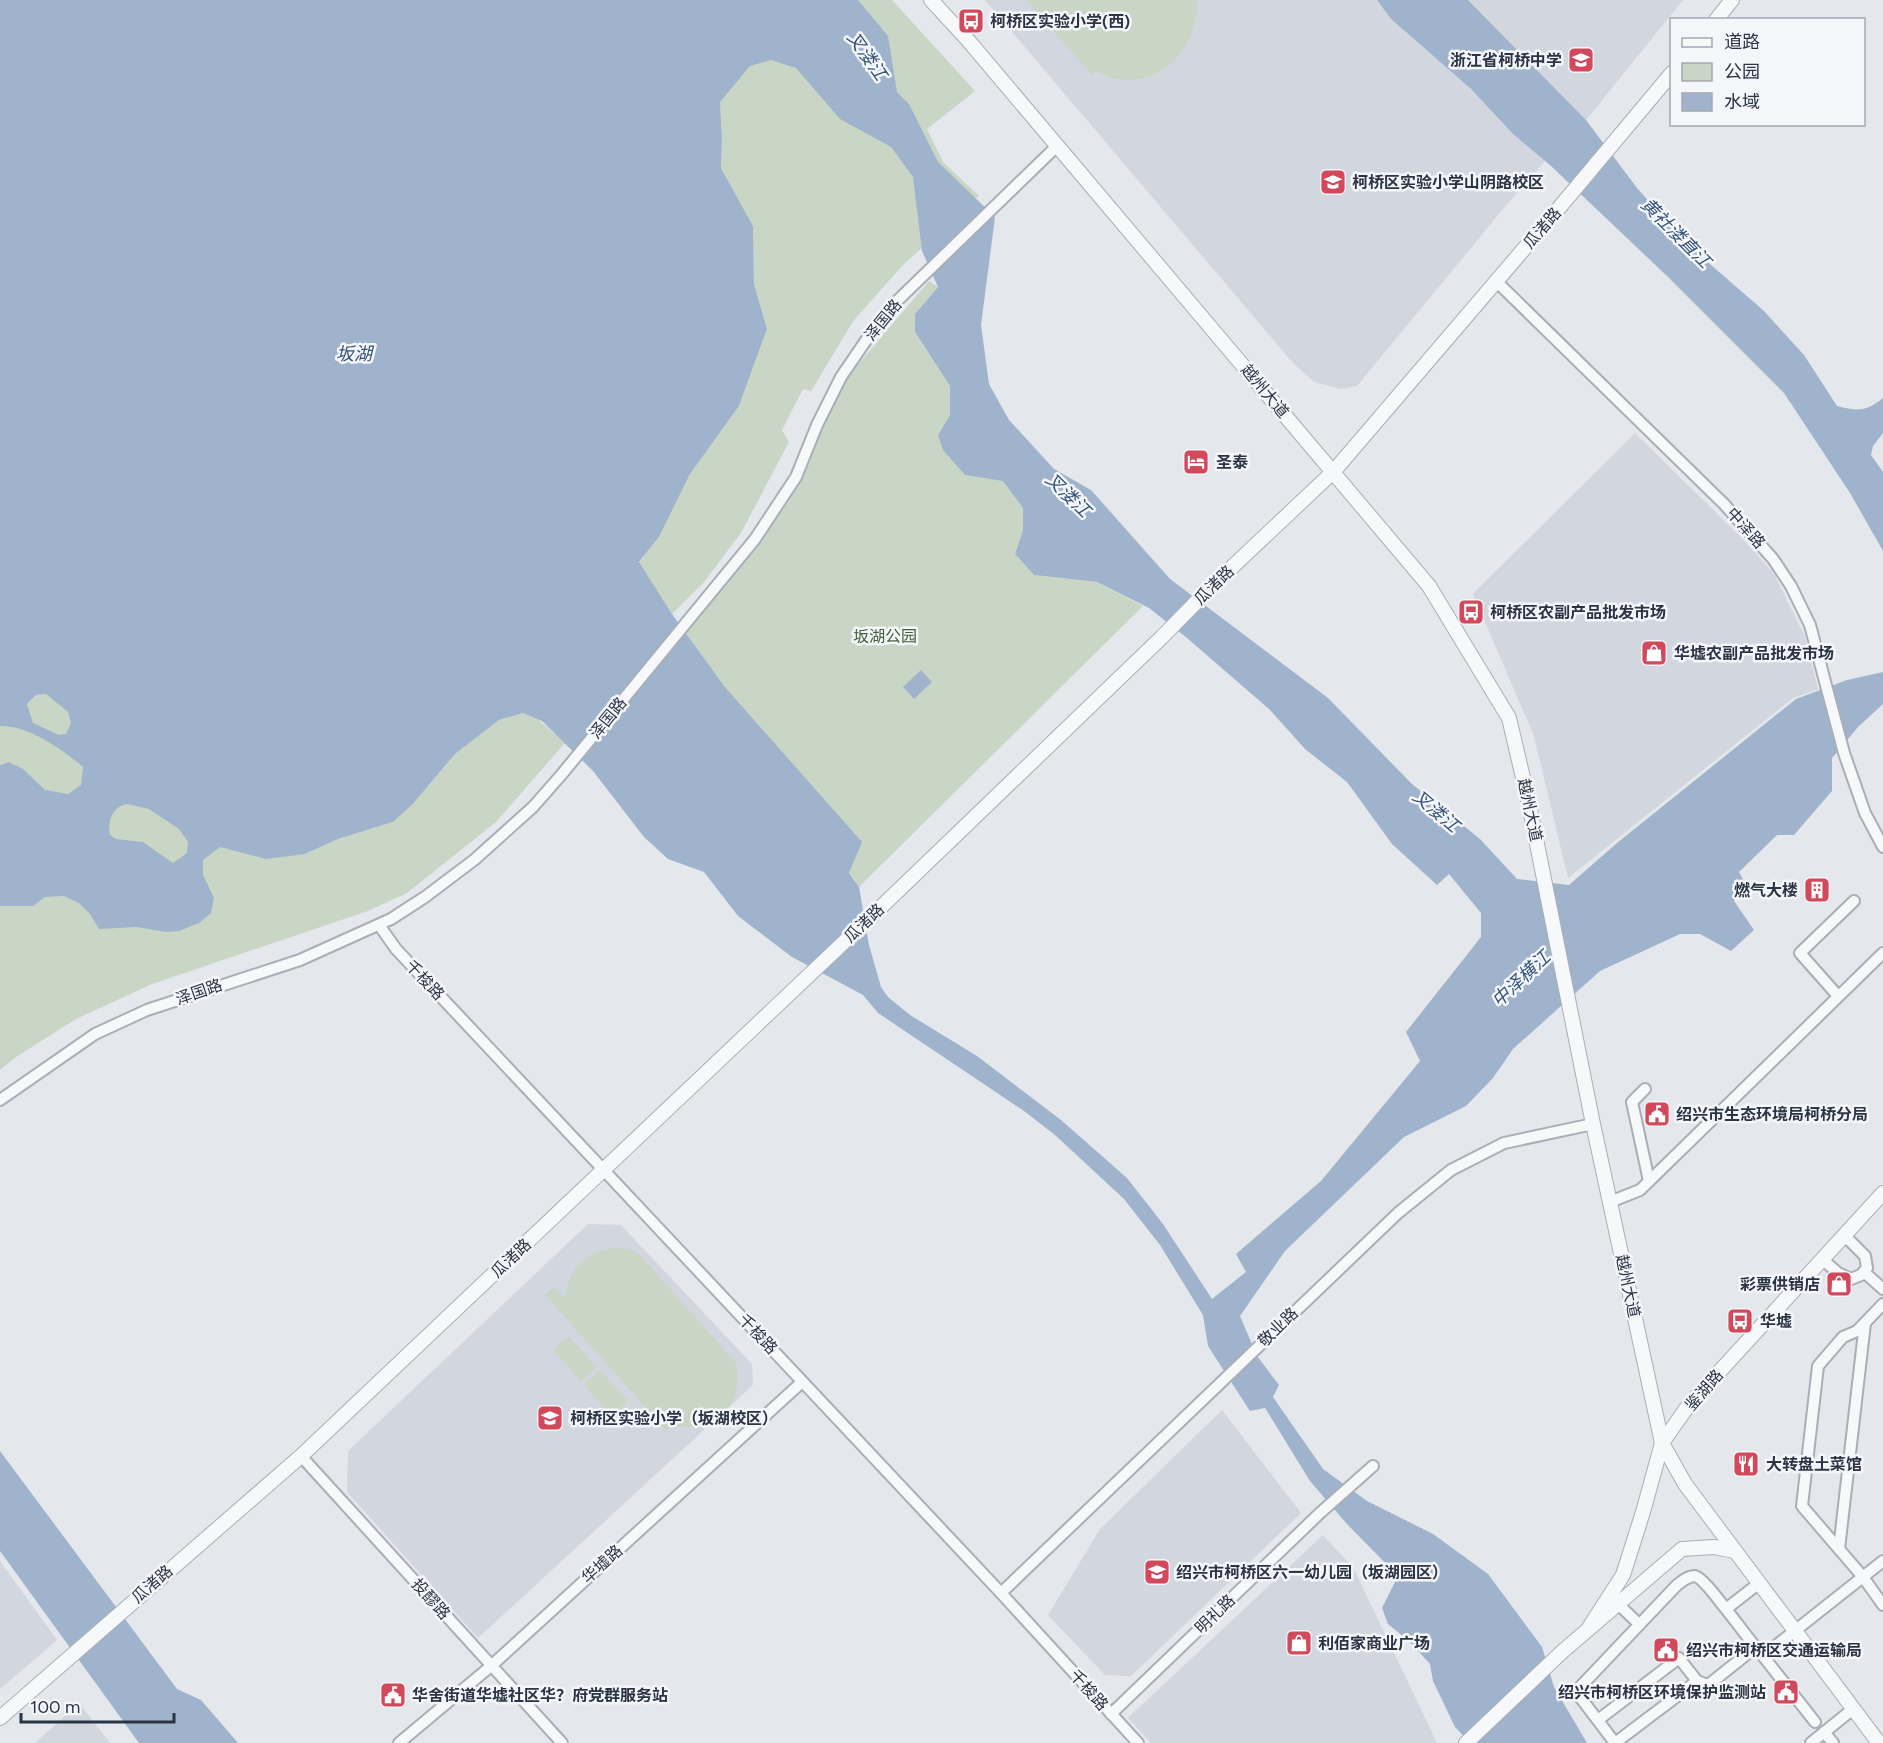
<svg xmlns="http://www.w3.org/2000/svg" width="1883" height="1743" font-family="Figtree,'Noto Sans SC',sans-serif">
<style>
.built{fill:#d2d6de}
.green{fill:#c9d6c5}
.water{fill:#9fb4cc;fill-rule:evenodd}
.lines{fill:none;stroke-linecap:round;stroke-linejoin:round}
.minor-casing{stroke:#a9aeb7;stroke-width:14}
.tertiary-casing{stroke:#a9aeb7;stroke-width:16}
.minor{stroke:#f7f8fa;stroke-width:10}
.tertiary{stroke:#f7f8fa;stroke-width:14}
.labels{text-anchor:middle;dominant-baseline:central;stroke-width:5;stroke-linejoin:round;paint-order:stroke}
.poi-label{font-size:16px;font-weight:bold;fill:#2b3445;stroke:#f4f6f9;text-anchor:start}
.street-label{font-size:16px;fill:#2b3445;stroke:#f4f6f9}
.park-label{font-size:16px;fill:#3f6138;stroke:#f4f6f9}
.water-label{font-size:18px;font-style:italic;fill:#34527a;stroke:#f4f6f9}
</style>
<rect width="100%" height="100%" fill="#e4e7ec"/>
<g class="built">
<polygon points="985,0 1377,0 1391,19 1471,89 1513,134 1545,161 1508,203 1357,386 1340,389 1314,382 1293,363"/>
<polygon points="1468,0 1683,0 1586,120"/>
<polygon points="1635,433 1744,540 1774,574 1805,637 1818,689 1793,698 1568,878 1534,736 1473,594"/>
<polygon points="588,1224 621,1225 752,1364 753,1385 478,1638 347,1492 348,1451"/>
<polygon points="1222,1410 1301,1513 1131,1676 1105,1675 1048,1615 1100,1529"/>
<polygon points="1323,1535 1353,1567 1437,1743 1151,1743 1128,1718"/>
<polygon points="0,1561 57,1640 0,1689"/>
<polygon points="79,1703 110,1743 35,1743"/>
</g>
<g class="green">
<polygon points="749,0 892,0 975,91 927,129 943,162 979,196 903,265 854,320 811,391 803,389 782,430 789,442 741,533 704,582 672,614 639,563 659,537 690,474 739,406 767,329 754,284 753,226 721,168 722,138 720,102"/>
<path d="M1026,0h171c2,54 -49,100 -101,71l-4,4z"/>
<polygon points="929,281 938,287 915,314 915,332 950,386 950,415 938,435 1009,481 1023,508 1023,530 1015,554 1034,575 1097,582 1143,606 859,887 684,630 739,567 789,501 826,419 850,374"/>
<polygon points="46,694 305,854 338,839 393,822 412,805 455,754 499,720 523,713 538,719 565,743 496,822 407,893 368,911 152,984 76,1019 16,1057 0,1070 0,718 27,704 36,695"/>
<path d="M614,1248l14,1 12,6 96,108c9,42 -22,73 -64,62l-5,6 -122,-136 9,-8 11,11c3,-29 20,-46 49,-50z"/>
<polygon points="568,1336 597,1367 581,1381 553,1350"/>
<polygon points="600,1370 628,1401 612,1416 584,1385"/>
</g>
<g class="water">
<path d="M0,0h858l30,36 9,56 12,12 29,58 57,55 -14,108 8,59 20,36 45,49 37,21 79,89 158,119 84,86 68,55 37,40 52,6 48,-42 179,-144 51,-19 36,-8v32l-25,23 -26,31v33l-38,44h-17l-38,37 9,16 -14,13 20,29 -23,21 -31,-17h-20l-80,37 -87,78 -20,29 -27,28 -62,31 -119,114 -45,65 17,40 22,29 -6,12 50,72 44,32 66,33 55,40 54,73 12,40 33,56h-117l-15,-16 -22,-46 -3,-17 -21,-23 -21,-17 -6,-16 16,-32 -52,-53 -36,-42 -45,-73 -15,3 -42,-65 -5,-31 -43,-70 -36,-46 -69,-64 -31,-24 -146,-98 -15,-18 -71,-38 -54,-41 -34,-44 -36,-13 -24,-22 -51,-66 -51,-50 -19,-8 -24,7 -44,34 -43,51 -19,17 -55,17 -33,15 -39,5 -46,-12 -17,13v15l11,23 -3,15 -12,10 -20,8 -13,1 -29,-5 -38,2 -9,-15 -11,-11 -15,-7 -19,1 -12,9h-33v-141l9,-3 14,7 22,21 23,4 13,-9 2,-18c-21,-18 -55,-42 -83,-41zM771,60l25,8 44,51 51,28 22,30 9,74 16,36 -23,27v18l35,54v29l-12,20 5,15 22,25 38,6 20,27v22l-8,24 19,21 63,7 52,26 38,30 82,71 36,40 42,33 45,62 45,41 12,-11 32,39v24l-75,95 14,29 -99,120 -85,73 10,18 -34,27 -49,-75 -36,-46 -66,-58 -84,-64 -67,-41 -22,-18 -7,-10 -12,-42 -10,-58 -10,-14 13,-31 -138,-156 -52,-72 -33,-52 20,-25 31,-63 49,-68 28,-77 -13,-45 -1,-58 -32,-58 1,-30 -2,-36 30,-36zM46,694l22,18 3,11 -5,11 -7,1 -26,-12 -6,-19 9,-9zM127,804l22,5 30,20 9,13 -1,11 -14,10 -30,-21 -27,-3 -6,-4c-3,-14 3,-29 17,-31z"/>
<path d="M1377,0h91l118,120 51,68 52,58 74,64 41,45 33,51c21,5 29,6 46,-8v35l-10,13 -2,9 12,17v79l-33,-58 -66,-100 -117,-117 -116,-110 -38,-32 -42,-45 -80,-70z"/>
<polygon points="921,670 932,682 914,699 903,687"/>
<polygon points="0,1451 177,1689 201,1700 238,1743 139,1743 0,1551"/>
</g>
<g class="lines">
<defs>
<g id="minor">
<polyline points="1496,281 1724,504 1773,559 1791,586 1810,625 1844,753 1865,813 1883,847"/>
<polyline points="379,925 396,949 1001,1593 1138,1743"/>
<polyline points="1838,996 1800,953 1854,901"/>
<polyline points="1645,1089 1632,1102 1649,1181"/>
<polyline points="0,1100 95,1034 147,1010 300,960 391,919 425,897 474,860 533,807 562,774 755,539 796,477 817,425 841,377 871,333 897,301 1057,146"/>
<polyline points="1610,1202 1640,1190 1883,953"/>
<polyline points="1822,1259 1838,1273 1851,1279 1861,1275 1867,1268 1865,1256 1844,1235"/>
<polyline points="1864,1272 1883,1289"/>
<polyline points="1883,1304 1857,1331 1843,1337 1818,1366 1802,1506 1863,1577 1883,1605"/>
<polyline points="301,1456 562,1743"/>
<polyline points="1839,1549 1865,1323"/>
<polyline points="1001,1593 1398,1213 1451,1170 1504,1143 1593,1124"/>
<polyline points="1618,1604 1639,1624"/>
<path d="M1726,1609l27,35 -1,6 -40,32 -5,3 -10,-4 -82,62 -35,-46 -2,-6 3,-5 96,-101c5,-4 11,-9 18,-9 8,2 25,26 31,33l32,-25"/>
<polyline points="1111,1714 1320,1513 1373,1466"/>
<polyline points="1598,1720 1679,1658 1697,1681"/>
<polyline points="1815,1722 1763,1656 1883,1561"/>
<polyline points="1824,1732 1833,1743"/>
<polyline points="399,1743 491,1666 802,1382"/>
<polyline points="1811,1743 1853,1709"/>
</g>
<g id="tertiary">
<polyline points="931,0 967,39 1429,586 1509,718 1528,799 1593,1124 1662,1443 1685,1484 1879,1743"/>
<polyline points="1716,20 1732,0"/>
<polyline points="1590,1626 1623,1575 1643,1512 1662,1443 1688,1406 1883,1193"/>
<polyline points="0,1718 301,1456 879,909 1162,637 1211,587 1334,471 1559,208 1672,73"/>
<polyline points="1466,1743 1563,1651 1682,1549 1714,1547 1735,1551"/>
</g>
</defs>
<use href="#minor" class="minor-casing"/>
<use href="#tertiary" class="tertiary-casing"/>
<use href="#minor" class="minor"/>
<use href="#tertiary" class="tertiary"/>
</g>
<defs>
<symbol id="bus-square" viewBox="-11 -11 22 22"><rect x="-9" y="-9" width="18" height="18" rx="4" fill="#d1495b" stroke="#f4f6f9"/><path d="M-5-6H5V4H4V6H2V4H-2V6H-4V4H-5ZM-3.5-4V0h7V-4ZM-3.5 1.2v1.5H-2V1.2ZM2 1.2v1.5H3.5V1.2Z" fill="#fff"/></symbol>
<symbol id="school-square" viewBox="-11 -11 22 22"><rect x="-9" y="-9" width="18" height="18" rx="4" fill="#d1495b" stroke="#f4f6f9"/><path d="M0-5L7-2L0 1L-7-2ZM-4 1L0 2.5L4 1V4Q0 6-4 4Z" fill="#fff"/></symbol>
<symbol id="hotel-square" viewBox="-11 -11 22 22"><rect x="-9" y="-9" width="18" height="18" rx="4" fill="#d1495b" stroke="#f4f6f9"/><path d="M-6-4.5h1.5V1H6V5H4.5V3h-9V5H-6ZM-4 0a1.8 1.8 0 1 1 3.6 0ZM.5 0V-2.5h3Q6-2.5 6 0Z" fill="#fff"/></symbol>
<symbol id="shop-square" viewBox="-11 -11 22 22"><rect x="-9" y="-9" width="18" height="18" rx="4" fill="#d1495b" stroke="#f4f6f9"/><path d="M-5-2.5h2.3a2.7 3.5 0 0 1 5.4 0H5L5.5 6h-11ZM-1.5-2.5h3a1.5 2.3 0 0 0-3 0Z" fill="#fff"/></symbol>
<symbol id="building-square" viewBox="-11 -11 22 22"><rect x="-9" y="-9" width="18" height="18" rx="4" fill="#d1495b" stroke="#f4f6f9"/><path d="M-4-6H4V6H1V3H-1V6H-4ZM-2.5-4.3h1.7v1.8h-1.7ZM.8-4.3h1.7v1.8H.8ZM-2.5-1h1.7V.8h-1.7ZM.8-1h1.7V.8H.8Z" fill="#fff"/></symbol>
<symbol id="civic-square" viewBox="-11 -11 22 22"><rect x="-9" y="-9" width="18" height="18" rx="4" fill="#d1495b" stroke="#f4f6f9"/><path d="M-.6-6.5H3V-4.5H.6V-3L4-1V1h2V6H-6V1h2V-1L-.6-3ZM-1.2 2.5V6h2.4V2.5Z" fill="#fff"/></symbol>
<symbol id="restaurant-square" viewBox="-11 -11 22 22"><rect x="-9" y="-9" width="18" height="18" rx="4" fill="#d1495b" stroke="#f4f6f9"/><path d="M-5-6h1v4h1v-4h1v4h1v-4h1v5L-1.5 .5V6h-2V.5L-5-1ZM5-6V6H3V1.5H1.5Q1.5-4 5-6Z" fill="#fff"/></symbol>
</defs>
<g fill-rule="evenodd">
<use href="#bus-square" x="956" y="6" width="30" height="30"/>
<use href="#school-square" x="1566" y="45" width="30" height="30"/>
<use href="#school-square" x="1318" y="167" width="30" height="30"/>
<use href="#hotel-square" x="1181" y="447" width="30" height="30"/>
<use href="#bus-square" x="1456" y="597" width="30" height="30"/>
<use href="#shop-square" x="1639" y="638" width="30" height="30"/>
<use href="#building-square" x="1802" y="875" width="30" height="30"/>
<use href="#civic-square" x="1642" y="1099" width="30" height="30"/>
<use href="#shop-square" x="1824" y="1269" width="30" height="30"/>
<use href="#bus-square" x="1725" y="1306" width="30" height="30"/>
<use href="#school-square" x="535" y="1403" width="30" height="30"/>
<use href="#restaurant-square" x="1731" y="1449" width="30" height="30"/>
<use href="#school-square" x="1142" y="1557" width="30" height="30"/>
<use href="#shop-square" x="1284" y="1628" width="30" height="30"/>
<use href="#civic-square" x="1651" y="1635" width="30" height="30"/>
<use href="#civic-square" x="1771" y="1677" width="30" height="30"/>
<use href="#civic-square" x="378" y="1680" width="30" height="30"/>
</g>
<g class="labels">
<g class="poi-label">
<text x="990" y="21">柯桥区实验小学(西)</text>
<text x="1562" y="60" text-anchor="end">浙江省柯桥中学</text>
<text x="1352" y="182">柯桥区实验小学山阴路校区</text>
<text x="1216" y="462">圣泰</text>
<text x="1490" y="612">柯桥区农副产品批发市场</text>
<text x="1674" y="653">华墟农副产品批发市场</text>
<text x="1798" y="890" text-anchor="end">燃气大楼</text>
<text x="1676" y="1114">绍兴市生态环境局柯桥分局</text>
<text x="1820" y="1284" text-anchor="end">彩票供销店</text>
<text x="1760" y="1321">华墟</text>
<text x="570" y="1418">柯桥区实验小学（坂湖校区）</text>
<text x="1766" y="1464">大转盘土菜馆</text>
<text x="1176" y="1572">绍兴市柯桥区六一幼儿园（坂湖园区）</text>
<text x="1318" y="1643">利佰家商业广场</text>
<text x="1686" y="1650">绍兴市柯桥区交通运输局</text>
<text x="1766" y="1692" text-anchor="end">绍兴市柯桥区环境保护监测站</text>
<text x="412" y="1695">华舍街道华墟社区华？府党群服务站</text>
</g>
<g class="street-label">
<text transform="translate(1542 228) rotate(-49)">瓜渚路</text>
<text transform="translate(883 320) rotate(-51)">泽国路</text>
<text transform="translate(1265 391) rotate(50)">越州大道</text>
<text transform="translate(1746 528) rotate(48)">中泽路</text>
<text transform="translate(1214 585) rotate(-44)">瓜渚路</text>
<text transform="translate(608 718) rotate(-51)">泽国路</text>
<text transform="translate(1530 810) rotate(78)">越州大道</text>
<text transform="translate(864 923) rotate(-43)">瓜渚路</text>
<text transform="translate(425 980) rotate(47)">千梭路</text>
<text transform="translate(199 992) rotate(-19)">泽国路</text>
<text transform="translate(511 1258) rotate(-43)">瓜渚路</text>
<text transform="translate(1628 1286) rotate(78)">越州大道</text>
<text transform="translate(1278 1327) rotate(-44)">敬业路</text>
<text transform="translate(758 1334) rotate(47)">千梭路</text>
<text transform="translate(1704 1390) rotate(-49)">鉴湖路</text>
<text transform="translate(602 1564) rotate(-42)">华墟路</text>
<text transform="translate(152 1584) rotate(-41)">瓜渚路</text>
<text transform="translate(431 1599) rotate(48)">投醪路</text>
<text transform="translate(1215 1614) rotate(-44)">明礼路</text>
<text transform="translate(1089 1690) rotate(48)">千梭路</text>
</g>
<g class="park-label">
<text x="885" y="636">坂湖公园</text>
</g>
<g class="water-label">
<text transform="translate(867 56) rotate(55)">叉溇江</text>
<text transform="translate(1676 233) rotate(45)">黄社溇直江</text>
<text x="354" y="354">坂湖</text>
<text transform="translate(1068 495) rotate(44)">叉溇江</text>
<text transform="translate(1436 811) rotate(40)">叉溇江</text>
<text transform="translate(1521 979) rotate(-43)">中泽横江</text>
</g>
</g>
<rect x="1670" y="18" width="195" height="108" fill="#f4f6f9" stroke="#a4a8b1" stroke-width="1.5"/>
<rect x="1682" y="38" width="30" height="9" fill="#f7f8fa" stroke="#a4a8b1" stroke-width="1.5"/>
<text x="1724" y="48" font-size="18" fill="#2b3445">道路</text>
<rect x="1682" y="63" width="30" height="18" fill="#c9d6c5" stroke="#a4a8b1" stroke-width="1.5"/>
<text x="1724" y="78" font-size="18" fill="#2b3445">公园</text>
<rect x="1682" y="93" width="30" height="18" fill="#9fb4cc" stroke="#a4a8b1" stroke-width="1.5"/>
<text x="1724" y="108" font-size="18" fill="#2b3445">水域</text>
<path d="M21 1713v9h153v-9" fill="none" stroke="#2b3445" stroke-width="3"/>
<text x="30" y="1713" font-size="18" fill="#2b3445" stroke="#f4f6f9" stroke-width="4.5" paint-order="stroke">100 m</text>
</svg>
